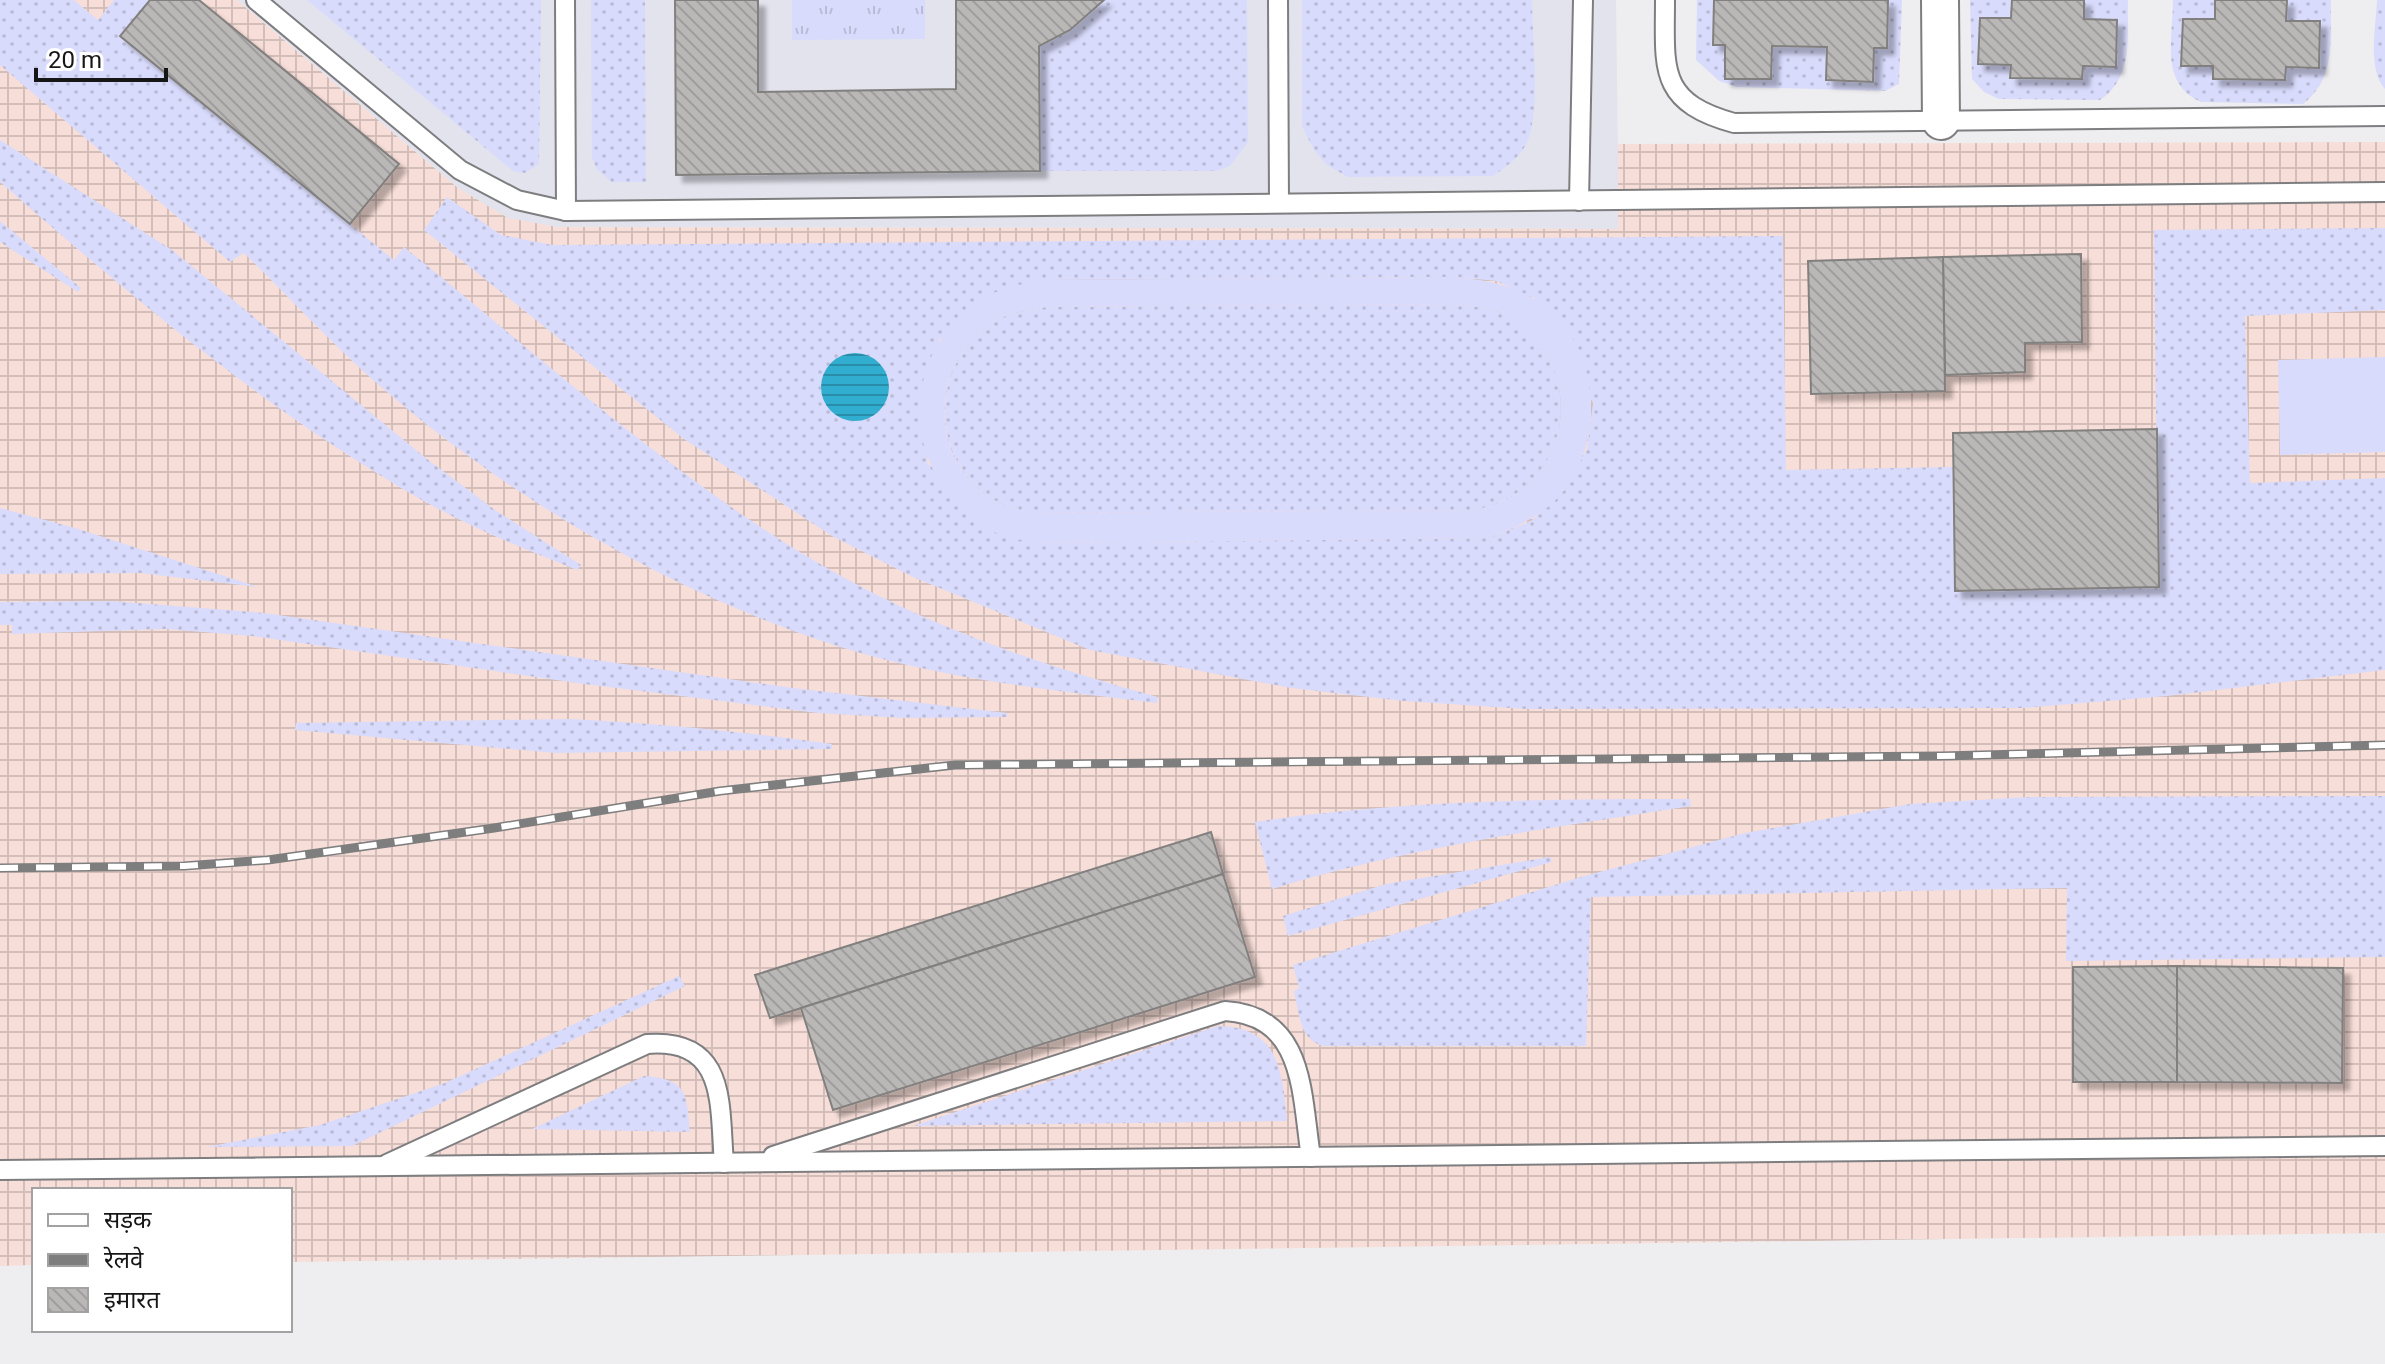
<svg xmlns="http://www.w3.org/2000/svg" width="2385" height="1364" font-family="Roboto,'Noto Sans Devanagari',sans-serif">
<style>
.built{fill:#e2e3ed}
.industrial{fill:url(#industrial-grid)}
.grass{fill:url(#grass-dots);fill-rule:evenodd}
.park{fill:url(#park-tufts)}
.garden{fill:#d9dbfc;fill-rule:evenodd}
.water{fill:url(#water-rules)}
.building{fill:url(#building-back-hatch);stroke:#82807f;stroke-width:2;filter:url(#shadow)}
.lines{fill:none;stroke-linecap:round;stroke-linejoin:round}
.service-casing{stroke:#7e7e80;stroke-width:22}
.minor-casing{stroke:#7e7e80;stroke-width:40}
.service{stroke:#fff;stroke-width:18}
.minor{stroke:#fff;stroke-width:36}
.rail-casing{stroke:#7e7e7f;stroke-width:9}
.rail{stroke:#fff;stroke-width:6;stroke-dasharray:18;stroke-linecap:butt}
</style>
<defs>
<pattern id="industrial-grid" width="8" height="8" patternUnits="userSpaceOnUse" patternTransform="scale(2)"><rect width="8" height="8" fill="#f8ded8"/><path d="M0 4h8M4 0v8" fill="none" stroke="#d4beb9"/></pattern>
<pattern id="grass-dots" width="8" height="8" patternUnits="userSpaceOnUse" patternTransform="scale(2)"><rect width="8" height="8" fill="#d9dbfc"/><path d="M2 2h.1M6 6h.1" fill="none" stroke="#babbd7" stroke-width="1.8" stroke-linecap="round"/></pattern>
<pattern id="park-tufts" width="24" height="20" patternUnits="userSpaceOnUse" patternTransform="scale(2)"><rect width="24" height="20" fill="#d9dbfc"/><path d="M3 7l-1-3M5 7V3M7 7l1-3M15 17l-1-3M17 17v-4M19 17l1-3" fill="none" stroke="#babbd7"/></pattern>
<pattern id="water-rules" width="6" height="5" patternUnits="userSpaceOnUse" patternTransform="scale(2)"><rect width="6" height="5" fill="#31add0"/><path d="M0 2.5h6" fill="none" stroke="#298ca8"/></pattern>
<pattern id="building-back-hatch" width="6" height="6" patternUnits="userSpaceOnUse" patternTransform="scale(2)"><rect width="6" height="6" fill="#bab7b7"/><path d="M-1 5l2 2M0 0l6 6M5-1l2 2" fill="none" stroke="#9f9d9d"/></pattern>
<filter id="shadow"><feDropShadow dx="7" dy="7" stdDeviation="2" flood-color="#0004"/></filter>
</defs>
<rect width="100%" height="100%" fill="#eeeef0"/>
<polygon class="built" points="237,0 1616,0 1619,229 557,227 508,219 458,188"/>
<polygon class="industrial" points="0,0 237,0 458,188 508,218 557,227 1618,229 1618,144 2385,142 2385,1233 290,1262 290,1190 34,1190 34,1265 0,1266"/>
<g class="grass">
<path d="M0,0h74l24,20 16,-20h36l-29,37 273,223 10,-13c138,111 284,245 439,330 100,55 206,90 315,120l-1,6c-115,-14 -234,-26 -344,-65 -155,-54 -301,-140 -426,-246 -51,-43 -96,-93 -143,-139l-14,9 -230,-197z"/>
<polygon points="307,0 541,0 539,164 525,173 513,171"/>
<polygon points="591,0 645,0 646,182 612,182 597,169 592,158"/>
<polygon points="1104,0 1247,0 1248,142 1230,166 1216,171 1040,171 1039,46 1070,30"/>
<path d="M1302,0h230c0,40 9,103 -4,140 -6,16 -21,26 -35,36l-145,1 -21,-12 -13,-15 -12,-24z"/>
<polygon points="1697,0 1902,0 1899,84 1885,91 1737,87 1719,81 1696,60"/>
<path d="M1970,0h158c-1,37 6,77 -28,100l-101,-1 -15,-7 -12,-13z"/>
<path d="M2173,0h158c-1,38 6,78 -28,104l-102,-2c-42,-19 -28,-62 -28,-102z"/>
<path d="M2377,0h8v89c-18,-20 -9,-64 -8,-89z"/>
<path d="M0,140l172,110 255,209 68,51 86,55 -4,5c-52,-21 -106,-42 -155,-70 -154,-88 -289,-202 -422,-318z"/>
<path d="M447,197l54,38 51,10 1231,-9 3,234 167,-3 3,124 202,-4 -4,-357 231,-2v82l-140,6 5,167 135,-5v192l-218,26 -143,12 -497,1 -123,-8 -113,-13 -201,-38 -177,-73 -81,-41 -148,-97 -260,-209zM1455,277l41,4 38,17 59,105 -6,46 -22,40 -34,32 -41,17 -458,5 -105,-80 12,-124 105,-59z"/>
<polygon points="0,221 81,288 78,292 0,242"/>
<path d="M1459,304c22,3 45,6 63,21 55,45 52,134 -11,172 -10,6 -23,9 -34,13l-448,3c-11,-4 -25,-7 -35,-13 -62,-38 -65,-126 -10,-172 18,-14 41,-18 63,-21z"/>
<polygon points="0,508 75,528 258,587 140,573 0,574"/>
<polygon points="111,601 264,613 793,688 1007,713 1007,717 904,718 818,713 584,684 252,636 166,629 12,634 12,625 0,625 0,602"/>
<path d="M568,719c89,4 176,13 264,25v5l-276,4 -261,-23 1,-7z"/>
<path d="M2385,796v161l-319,4 1,-73 -476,9 -5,149h-263c-24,-7 -24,-33 -29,-55l5,-3 -6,-23 288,-88 164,-44 165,-29 119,-7z"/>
<path d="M1690,799l1,7c-141,22 -282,41 -419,83l-17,-67c145,-22 289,-23 435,-23z"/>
<polygon points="1550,857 1552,862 1288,936 1283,916 1386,884"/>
<polygon points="679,976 685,986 352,1146 207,1147 320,1125 445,1083"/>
<path d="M1218,1026c62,1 64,46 69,95l-374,5z"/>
<path d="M644,1076c43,3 43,17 46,56l-158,-3z"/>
</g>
<polygon class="park" points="792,0 925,0 925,39 792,40"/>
<g class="garden">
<path d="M1455,277c28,3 51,6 76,20 66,36 78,135 34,192 -19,26 -47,37 -75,49l-458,5c-15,-5 -34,-7 -46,-15 -79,-49 -89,-155 -21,-218 22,-19 51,-25 79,-30zM1459,304c22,3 45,6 63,21 55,45 52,134 -11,172 -10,6 -23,9 -34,13l-448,3c-11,-4 -25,-7 -35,-13 -63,-38 -65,-126 -10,-172 18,-14 41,-18 63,-21z"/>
<polygon points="2385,357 2385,452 2280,455 2278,360"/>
</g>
<circle class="water" cx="855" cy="387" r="34"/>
<g class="building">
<polygon points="150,0 199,0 399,164 350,224 120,36"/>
<polygon points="675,0 758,0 758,92 956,89 956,0 1104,0 1070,30 1039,46 1040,171 676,175"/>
<polygon points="1714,0 1888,0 1887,48 1874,48 1873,82 1826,80 1827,47 1772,46 1771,79 1725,79 1725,45 1713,45"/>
<polygon points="2012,0 2084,0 2084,19 2117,20 2116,67 2083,66 2082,79 2010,78 2011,65 1978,64 1980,18 2011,18"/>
<polygon points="2215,0 2287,0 2286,21 2320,21 2319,68 2286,67 2285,80 2213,79 2213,66 2181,66 2183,19 2215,19"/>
<polygon points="2081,254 2082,342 2025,343 2025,372 1945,375 1943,257"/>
<polygon points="1943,257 1945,391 1811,394 1808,261"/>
<polygon points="2157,429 2159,587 1955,591 1953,433"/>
<polygon points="1211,832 1223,874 770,1018 755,975"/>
<polygon points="1223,874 1255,977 833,1110 801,1008"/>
<polygon points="2177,966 2177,1082 2073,1082 2073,967"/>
<polygon points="2177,966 2343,968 2342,1083 2177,1082"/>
</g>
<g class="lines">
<defs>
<g id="service">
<polyline points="256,0 460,170 517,200 566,211 2385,192"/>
<polyline points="565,0 566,211"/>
<polyline points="1278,0 1279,203"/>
<path d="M1665,0c0,68 -8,102 69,123l651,-7"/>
<polyline points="1579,201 1583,0"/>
<path d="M773,1156l452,-145c81,5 76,84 86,146"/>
<path d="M387,1164l260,-120c81,-6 72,61 77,119"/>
<polyline points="0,1170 2385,1146"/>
</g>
<polyline id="minor" points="1940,0 1941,121"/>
</defs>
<use href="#service" class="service-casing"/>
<use href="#minor" class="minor-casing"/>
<use href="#service" class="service"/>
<use href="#minor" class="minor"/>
<defs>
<polyline id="rail" points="0,868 184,866 268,860 494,828 720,791 955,765 1941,756 2385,745"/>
</defs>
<use href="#rail" class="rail-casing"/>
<use href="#rail" class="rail"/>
</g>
<rect x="32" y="1188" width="260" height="144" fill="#ffffff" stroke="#a2a2a2" stroke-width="2"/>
<rect x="48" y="1214" width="40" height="12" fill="#ffffff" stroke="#a2a2a2" stroke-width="2"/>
<text x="104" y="1228" font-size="24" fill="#161617">सड़क</text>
<rect x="48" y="1254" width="40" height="12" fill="#7e7e7f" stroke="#a2a2a2" stroke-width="2"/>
<text x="104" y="1268" font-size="24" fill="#161617">रेलवे</text>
<rect x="48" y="1288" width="40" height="24" fill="url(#building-back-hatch)" stroke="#a2a2a2" stroke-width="2"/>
<text x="104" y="1308" font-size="24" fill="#161617">इमारत</text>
<path d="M36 68v12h130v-12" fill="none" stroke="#161617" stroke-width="4"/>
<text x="48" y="68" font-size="24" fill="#161617" stroke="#ffffff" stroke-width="6" paint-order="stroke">20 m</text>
</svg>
